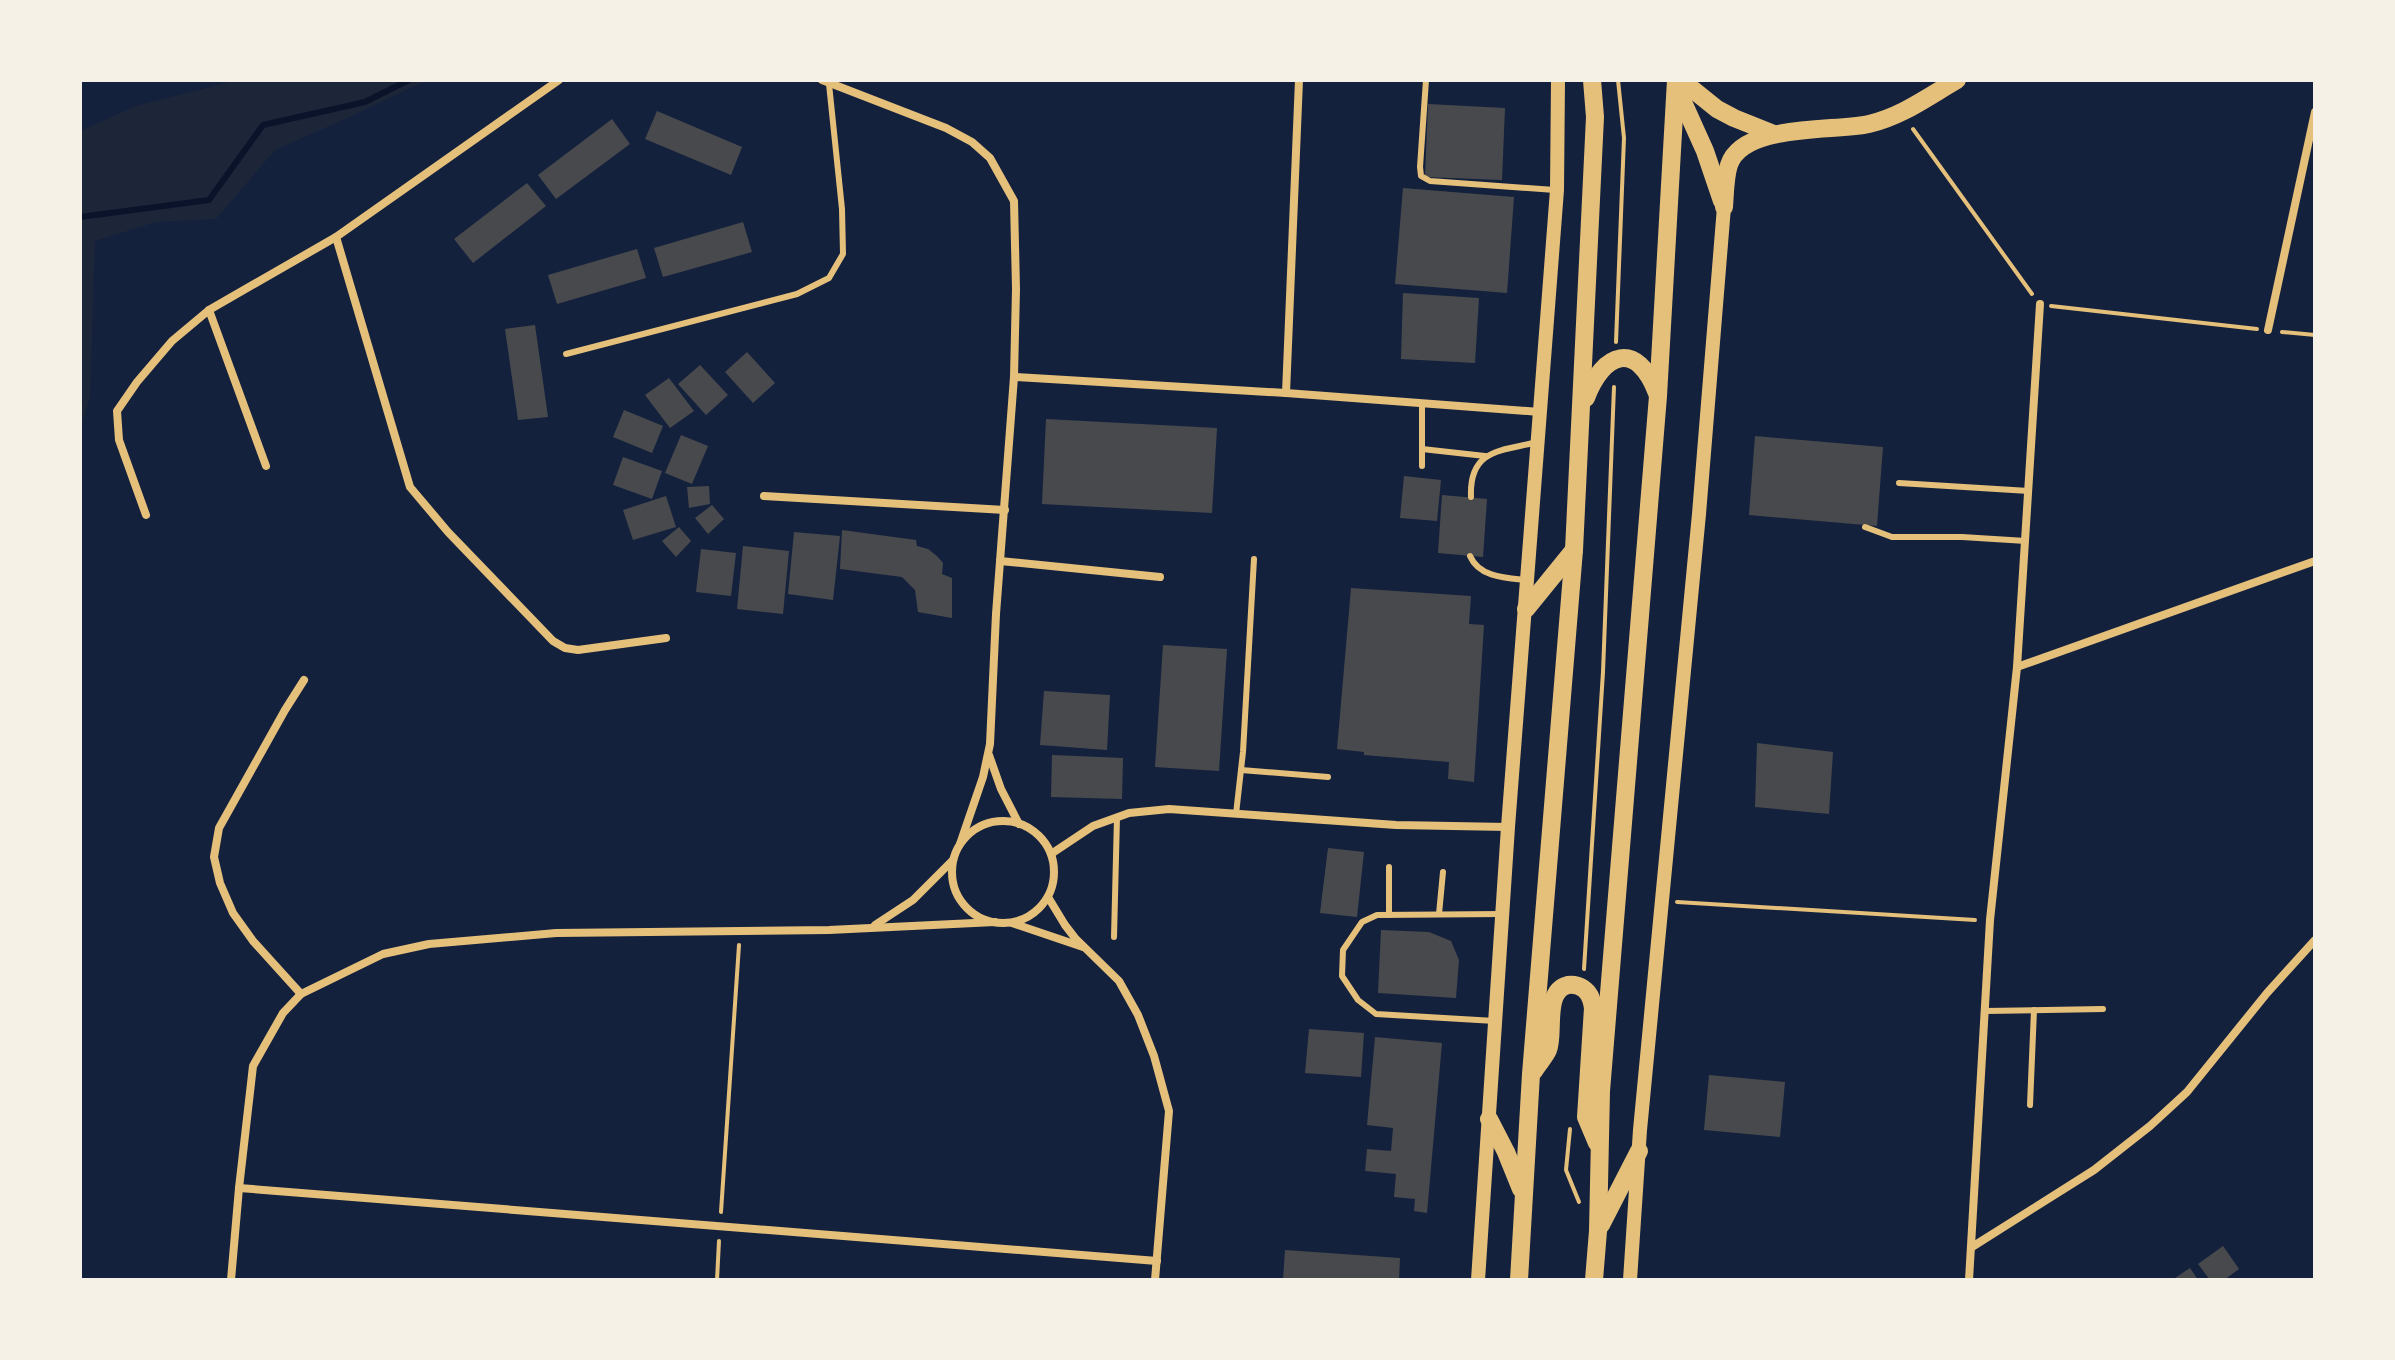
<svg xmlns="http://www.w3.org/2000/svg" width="2395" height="1360" font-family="'Space Grotesk',sans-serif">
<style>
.green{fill:#1d2539}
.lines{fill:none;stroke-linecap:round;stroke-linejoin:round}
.stream{stroke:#0b132b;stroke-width:6}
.building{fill:#48494c}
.path{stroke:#e5c07b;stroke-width:4}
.service{stroke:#e5c07b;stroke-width:6}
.minor{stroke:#e5c07b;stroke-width:8}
.tertiary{stroke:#e5c07b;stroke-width:14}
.primary{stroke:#e5c07b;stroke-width:18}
</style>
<rect width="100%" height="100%" fill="#14213d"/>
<polygon class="green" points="238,80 427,80 352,116 275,150 216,219 156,222 95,241 90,398 80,429 80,131 136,106"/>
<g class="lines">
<polyline class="stream" points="80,217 209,200 263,125 365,102 409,80"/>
</g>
<g class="building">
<polygon points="1428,104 1505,108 1502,180 1425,177"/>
<polygon points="657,111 742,147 731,175 645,139"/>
<polygon points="612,119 630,144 556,199 538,175"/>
<polygon points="527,183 546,206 473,263 454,239"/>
<polygon points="1403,188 1514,197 1507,293 1395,284"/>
<polygon points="743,222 752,252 663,277 654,248"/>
<polygon points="637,249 646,278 557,304 548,275"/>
<polygon points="1403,293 1479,298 1475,363 1401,359"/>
<polygon points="535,325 548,417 518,420 505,329"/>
<polygon points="747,352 775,383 753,403 725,372"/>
<polygon points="700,365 728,395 706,415 678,384"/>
<polygon points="669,378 694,411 670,428 645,395"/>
<polygon points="624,410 663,426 652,453 613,437"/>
<polygon points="1046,419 1217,428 1212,513 1042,504"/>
<polygon points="681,435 708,446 692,484 665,473"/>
<polygon points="1755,436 1883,447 1877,526 1749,515"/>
<polygon points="623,457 662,471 652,499 613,485"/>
<polygon points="1404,476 1441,480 1437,521 1400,518"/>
<polygon points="709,486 710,504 689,508 687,487"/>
<polygon points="1442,495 1487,499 1483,557 1438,553"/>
<polygon points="666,496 676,527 633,540 623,510"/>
<polygon points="712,505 724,519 708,534 695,518"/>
<polygon points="679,527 691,541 676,557 662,541"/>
<polygon points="842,530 916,540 917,546 928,549 937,556 943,563 942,574 952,578 952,618 918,612 915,590 902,577 840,569"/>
<polygon points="794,532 840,536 833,600 788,594"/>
<polygon points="743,546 789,551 783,614 737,609"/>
<polygon points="701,549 736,553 731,596 696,592"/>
<polygon points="1351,588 1471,596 1469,624 1484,625 1474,782 1448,779 1449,762 1364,755 1364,752 1337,749"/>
<polygon points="1163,645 1227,649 1219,771 1155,767"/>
<polygon points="1044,691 1110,695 1107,750 1040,745"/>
<polygon points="1757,743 1833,752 1829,814 1755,807"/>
<polygon points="1052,755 1123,758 1122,799 1051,797"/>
<polygon points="1328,848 1364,852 1357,917 1320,913"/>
<polygon points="1381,930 1429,932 1451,941 1459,960 1456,998 1378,993"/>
<polygon points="1309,1029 1364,1033 1361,1077 1305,1073"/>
<polygon points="1375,1037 1442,1043 1427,1213 1414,1211 1415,1199 1394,1197 1396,1174 1365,1171 1367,1149 1391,1151 1393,1128 1367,1125"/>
<polygon points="1709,1075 1785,1082 1780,1137 1704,1130"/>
<polygon points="2223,1246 2239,1269 2224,1280 2210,1280 2198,1264"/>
<polygon points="1285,1250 1400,1258 1399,1280 1283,1280"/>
<polygon points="2190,1268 2198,1280 2172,1280"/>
</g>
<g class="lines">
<g class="path">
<polyline points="1913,129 2032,294"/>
<polyline points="2051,306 2257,329"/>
<polyline points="2282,332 2315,335"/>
<polyline points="1616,342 1624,138 1618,80"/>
<polyline points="1677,902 1975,920"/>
<polyline points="1584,969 1603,672 1614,387"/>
<polyline points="1570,1129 1566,1170 1579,1202"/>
<polyline points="721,1212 739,945"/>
<polyline points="717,1280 719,1241"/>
</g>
<g class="service">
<polyline points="1426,80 1420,167 1421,176 1430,181 1555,190"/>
<polyline points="566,354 797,294 829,278 843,254 842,209 829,84"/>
<polyline points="1422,403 1422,466"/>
<polyline points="1422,449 1485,456"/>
<polyline points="1899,483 2029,491"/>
<path d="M1471,497c-2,-48 30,-46 67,-55"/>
<polyline points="1865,527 1892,537 1962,537 2026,541"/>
<path d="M1470,556c9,21 35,22 55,24"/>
<polyline points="1241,770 1328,777"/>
<polyline points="1236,814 1243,752 1254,559"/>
<polyline points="1439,914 1443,872"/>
<polyline points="1389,915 1389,867"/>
<polyline points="1114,937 1117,817"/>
<polyline points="1985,1011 2103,1009"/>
<polyline points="1495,1021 1376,1014 1358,1000 1342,976 1343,950 1362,922 1377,915 1502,914"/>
<polyline points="2030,1105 2034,1010"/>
</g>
<g class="minor">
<polyline points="822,80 946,128 972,142 990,158 1014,201 1016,289 1014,377 996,614 990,744 983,777 960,844"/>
<polyline points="336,237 410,487 448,532 553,641 565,648 578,650 666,638"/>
<polyline points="209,310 266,466"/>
<polyline points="2268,330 2315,112"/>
<polyline points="1014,377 1286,393 1540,412"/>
<polyline points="1286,393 1299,80"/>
<polyline points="764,496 1005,510"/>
<polyline points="146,515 119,440 117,411 137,382 172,341 209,310 336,237 559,80"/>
<polyline points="1000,561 1160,577"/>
<polyline points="2017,667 2315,561"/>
<polyline points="989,755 1001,789 1019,824"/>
<circle cx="1003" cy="872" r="51"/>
<polyline points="1051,854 1093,826 1129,813 1169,809 1396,825 1508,827"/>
<polyline points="1048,897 1065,925 1075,938 1119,981 1138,1015 1154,1056 1169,1111 1155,1280"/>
<polyline points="1012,923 1083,947"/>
<polyline points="875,925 913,900 953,860"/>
<polyline points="301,994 253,941 233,913 220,883 214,857 219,828 285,710 304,680"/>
<polyline points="239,1188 1157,1261"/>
<polyline points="1972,1247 2094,1170 2150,1126 2187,1092 2267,993 2315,940"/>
<polyline points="231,1280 239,1188 253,1066 283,1013 301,994 383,954 429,944 556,933 829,930 995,922"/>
<polyline points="1969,1280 1990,920 2017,667 2040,304"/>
</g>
<g class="tertiary">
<polyline points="1478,1280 1508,827 1557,190 1558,80"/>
<polyline points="1630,1280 1640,1130 1699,514 1724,207"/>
</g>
<g class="primary">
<polyline points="1681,80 1717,109 1734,118 1774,134"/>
<polyline points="1678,91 1705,151 1722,201"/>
<path d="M1724,207c1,-13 1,-30 5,-42 14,-42 104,-33 140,-41 32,-7 60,-28 88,-44"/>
<path d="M1586,398c17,-46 51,-58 71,-5"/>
<polyline points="1526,609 1574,550"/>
<path d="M1534,1071c4,-7 11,-14 14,-21 7,-16 -5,-59 20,-65 6,-1 13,1 17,5 6,5 7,11 8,18l-7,109 11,26"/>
<polyline points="1489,1119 1506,1152 1521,1189"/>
<polyline points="1601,1225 1639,1151"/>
<polyline points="1519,1280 1531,1074 1574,550 1595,117 1592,80"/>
<polyline points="1594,1280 1598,1231 1601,1091 1658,396 1676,80"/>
</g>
</g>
<rect width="2395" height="1360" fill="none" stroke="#f6f1e7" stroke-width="164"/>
</svg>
